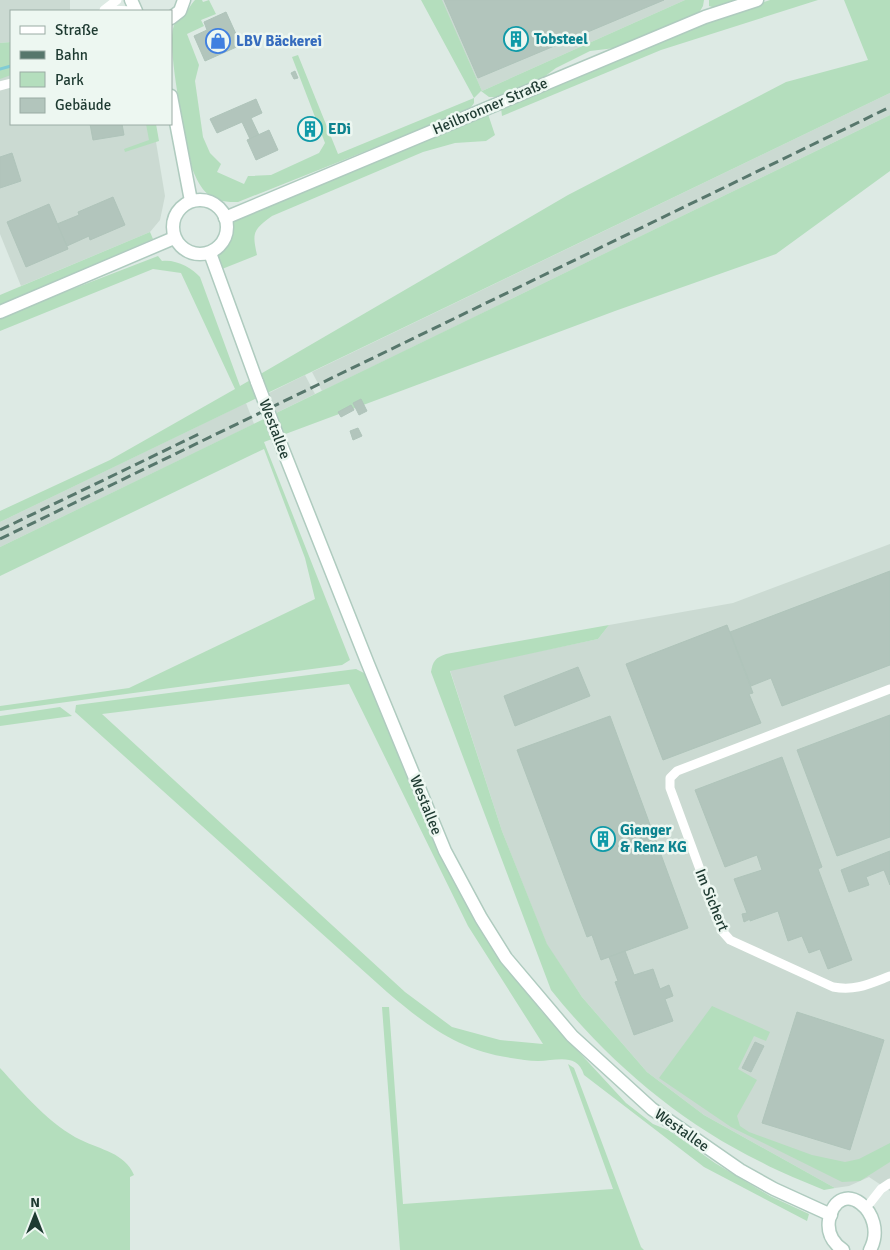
<svg xmlns="http://www.w3.org/2000/svg" width="890" height="1250" font-family="Signika,sans-serif">
<style>
.built{fill:#cbdad2}
.green{fill:#b4debd;fill-rule:evenodd}
.lines{fill:none;stroke-linecap:round;stroke-linejoin:round}
.stream{stroke:#80ccd4;stroke-width:3}
.building{fill:#b2c5bc;stroke:#afc4ba}
.secondary-casing{stroke:#afcbbf;stroke-width:15}
.street{stroke:#fff;stroke-width:9}
.secondary{stroke:#fff;stroke-width:12}
.rail{stroke:#57776c;stroke-width:3;stroke-dasharray:10 5;stroke-linecap:butt}
.secondary-bridge-casing{stroke:#afcbbf;stroke-width:15;stroke-linecap:butt}
.secondary-bridge{stroke:#fff;stroke-width:12}
.labels{text-anchor:middle;dominant-baseline:central;stroke-width:5;stroke-linejoin:round;paint-order:stroke}
.culture-label{font-size:15px;font-weight:bold;fill:#0d838f;stroke:#edf7f1;text-anchor:start}
.shop-label{font-size:15px;font-weight:bold;fill:#366cbe;stroke:#edf7f1;text-anchor:start}
.street-label{font-size:15px;fill:#1e3a31;stroke:#edf7f1}
</style>
<rect width="100%" height="100%" fill="#ddeae4"/>
<g class="built">
<polygon points="0,0 70,0 70,11 11,11 11,42 0,43"/>
<polygon points="441,0 685,0 482,91"/>
<polygon points="11,71 11,124 153,124 165,196 160,220 150,232 21,286 0,234 0,75"/>
<polygon points="890,93 890,115 322,391 312,372"/>
<polygon points="305,375 315,394 276,413 269,393"/>
<polygon points="246,403 254,424 0,547 0,522"/>
<polygon points="890,544 890,1191 869,1177 849,1186 835,1188 704,1115 647,1072 582,997 547,945 502,831 450,670 598,639 609,625 733,603"/>
</g>
<g class="green">
<path d="M195,0h7l1,2 6,-2 7,14 -15,6 3,6 -17,8 12,31 -4,16 8,56 7,16 11,11 -4,8 27,12 4,-8 23,-1 48,-22 6,-10 -33,-86 6,-2 40,99 136,-56 -53,-98h21l40,91 203,-91h19l-1,6 -4,7 -84,35 -25,3 -34,17 -16,12 -43,17h-8l-8,-6 -7,7v5l-5,7 -231,92c-27,1 -37,-10 -46,-34 -5,-25 -28,-126 -17,-145 2,-3 7,-5 9,-7 4,-5 6,-11 11,-16z"/>
<polygon points="709,0 742,0 715,8 709,6"/>
<polygon points="770,0 818,0 661,50 502,116 501,108 707,21"/>
<path d="M844,0h46v93l-890,429v-11l110,-51 125,-71 -54,-116 -28,-4 -153,62v-14l158,-61 4,5c14,-2 30,7 38,16l40,109 328,-191 218,-113 82,-22z"/>
<polygon points="11,42 11,75 0,79 0,43"/>
<path d="M486,108l9,27 -9,6 -31,2 -32,9 -151,64c-19,14 -20,16 -15,39l-40,16 -7,-18c14,-10 18,-19 15,-35z"/>
<polygon points="890,115 890,171 776,254 615,311 264,442 350,660 342,665 0,711 0,706 129,688 315,599 305,558 264,449 0,576 0,547"/>
<polygon points="146,124 156,124 159,141 125,152 124,149 149,140"/>
<polygon points="150,232 153,239 0,306 0,295"/>
<path d="M609,625l-11,14 -148,32 52,160 45,113 35,53 65,75 57,43 131,73 -11,2c-21,-9 -43,-17 -63,-28 -82,-40 -153,-101 -210,-172l-120,-318c2,-11 4,-14 15,-18z"/>
<path d="M356,669l10,5 56,141 17,37 62,106 41,54 84,91 27,21 17,7 45,32 55,33 39,18 -2,7 -103,-54 -120,-92c-7,-23 -28,-14 -46,-14 -9,0 -18,-2 -27,-3 -53,-8 -85,-33 -124,-66l-312,-280 1,-7zM349,684l119,242 75,118 -43,-4 -48,-13 -47,-35 -303,-278z"/>
<polygon points="60,707 72,716 0,726 0,716"/>
<polygon points="712,1006 770,1032 766,1041 754,1036 738,1069 757,1080 737,1116 740,1126 749,1132 812,1155 845,1162 859,1159 890,1143 890,1162 860,1181 842,1182 731,1127 659,1078"/>
<polygon points="382,1007 389,1007 403,1204 613,1189 568,1064 574,1068 641,1247 644,1250 400,1250"/>
<path d="M0,1068c22,24 51,58 81,72 20,10 44,13 53,35l-4,2v73h-130z"/>
</g>
<g class="lines">
<polyline class="stream" points="0,69 11,66"/>
</g>
<g class="building">
<polygon points="444,0 664,0 478,78"/>
<polygon points="226,12 241,45 205,61 194,36 207,30 204,22"/>
<polygon points="295,71 298,78 294,79 291,73"/>
<polygon points="256,99 262,113 251,118 259,135 250,139 242,122 217,133 210,119"/>
<polygon points="312,120 318,134 308,139 302,124"/>
<polygon points="90,124 122,124 124,135 93,140"/>
<polygon points="269,130 278,150 256,160 247,140"/>
<polygon points="12,153 21,181 0,188 0,157"/>
<polygon points="113,197 125,225 90,240 89,236 67,246 57,224 79,215 78,212"/>
<polygon points="49,204 68,249 26,267 7,222"/>
<polygon points="361,399 367,411 359,415 353,403"/>
<polygon points="351,405 354,410 341,417 338,412"/>
<polygon points="358,428 362,436 353,440 350,431"/>
<polygon points="890,571 890,665 782,706 771,678 751,686 730,632"/>
<polygon points="727,625 753,693 749,694 761,723 663,760 626,664"/>
<polygon points="578,667 590,696 515,726 504,696"/>
<polygon points="890,715 890,837 837,856 797,750"/>
<polygon points="610,716 688,928 601,960 592,935 587,937 517,750"/>
<polygon points="782,757 822,867 818,869 852,960 828,969 820,949 809,953 802,936 788,941 778,911 750,921 750,919 744,922 742,914 747,913 734,879 762,870 757,855 725,867 695,790"/>
<polygon points="890,851 890,885 884,870 866,877 869,885 849,892 841,870"/>
<polygon points="625,951 634,975 653,969 660,989 669,985 673,996 665,999 673,1021 634,1035 615,982 618,981 609,957"/>
<polygon points="797,1012 884,1040 850,1150 762,1123"/>
<polygon points="755,1042 764,1046 751,1072 742,1068"/>
</g>
<g class="lines">
<defs>
<g id="secondary">
<polyline points="131,0 136,11"/>
<polyline points="171,18 180,11 184,0"/>
<polyline points="171,96 191,201"/>
<circle cx="200" cy="227" r="27"/>
<polyline points="225,218 705,17 757,0"/>
<polyline points="210,253 257,382"/>
<polyline points="0,312 174,238"/>
<polyline points="276,432 368,664 445,851 481,918 506,958 572,1036 652,1109 740,1170 774,1189 831,1215"/>
<path d="M843,1250c-10,-7 -16,-17 -14,-30 10,-47 61,-7 41,30"/>
</g>
</defs>
<use href="#secondary" class="secondary-casing"/>
<g class="street">
<polyline points="104,10 117,0"/>
<polyline points="105,10 136,11"/>
<polyline points="0,86 11,83"/>
<path d="M890,689l-213,82 -7,7v10l53,144 7,8 103,47c23,4 36,-3 57,-11"/>
<polyline points="870,1203 881,1189 890,1183"/>
</g>
<use href="#secondary" class="secondary"/>
<g class="rail">
<polyline points="0,530 199,434"/>
<polyline points="0,539 890,107"/>
</g>
<defs>
<polyline id="secondary-bridge" points="257,382 276,432"/>
</defs>
<use href="#secondary-bridge" class="secondary-bridge-casing"/>
<use href="#secondary-bridge" class="secondary-bridge"/>
</g>
<defs>
<symbol id="building-ring" viewBox="-11 -11 22 22"><circle r="9.5" fill="#edf7f1" stroke="#0f9aa8" stroke-width="1.5"/><path d="M-4-6H4V6H1V3H-1V6H-4ZM-2.5-4.3h1.7v1.8h-1.7ZM.8-4.3h1.7v1.8H.8ZM-2.5-1h1.7V.8h-1.7ZM.8-1h1.7V.8H.8Z" fill="#0f9aa8"/></symbol>
<symbol id="shop-ring" viewBox="-11 -11 22 22"><circle r="9.5" fill="#edf7f1" stroke="#3f7fe0" stroke-width="1.5"/><path d="M-5-2.5h2.3a2.7 3.5 0 0 1 5.4 0H5L5.5 6h-11ZM-1.5-2.5h3a1.5 2.3 0 0 0-3 0Z" fill="#3f7fe0"/></symbol>
</defs>
<g fill-rule="evenodd">
<use href="#building-ring" x="502" y="25" width="28" height="28"/>
<use href="#shop-ring" x="204" y="27" width="28" height="28"/>
<use href="#building-ring" x="296" y="115" width="28" height="28"/>
<use href="#building-ring" x="589" y="825" width="28" height="28"/>
</g>
<g class="labels">
<g class="culture-label">
<text x="534" y="39">Tobsteel</text>
<text x="328" y="129">EDi</text>
<text x="620" y="830">Gienger<tspan x="620" dy="17">&amp; Renz KG</tspan></text>
</g>
<g class="shop-label">
<text x="236" y="41">LBV Bäckerei</text>
</g>
<g class="street-label">
<text transform="translate(490 106) rotate(-23)">Heilbronner Straße</text>
<text transform="translate(275 429) rotate(69)">Westallee</text>
<text transform="translate(426 805) rotate(68)">Westallee</text>
<text transform="translate(712 900) rotate(68)">Im Sichert</text>
<text transform="translate(682 1130) rotate(35)">Westallee</text>
</g>
</g>
<rect x="10" y="10" width="162" height="115" fill="#edf7f1" stroke="#9aaba4"/>
<rect x="20" y="26" width="25" height="8" fill="#ffffff" stroke="#9aaba4"/>
<text x="55" y="35" font-size="15" fill="#1e3a31">Straße</text>
<rect x="20" y="51" width="25" height="8" fill="#57776c" stroke="#9aaba4"/>
<text x="55" y="60" font-size="15" fill="#1e3a31">Bahn</text>
<rect x="20" y="72" width="25" height="15" fill="#b4debd" stroke="#9aaba4"/>
<text x="55" y="85" font-size="15" fill="#1e3a31">Park</text>
<rect x="20" y="98" width="25" height="15" fill="#b2c5bc" stroke="#9aaba4"/>
<text x="55" y="110" font-size="15" fill="#1e3a31">Gebäude</text>
<g transform="translate(35 1215)" stroke="#edf7f1" stroke-width="4" paint-order="stroke">
<path d="M0-4L9 19L0 12L-9 19Z" fill="#1e3a31"/>
<text y="-8" font-size="14" font-weight="bold" text-anchor="middle" fill="#1e3a31">N</text>
</g>
</svg>
